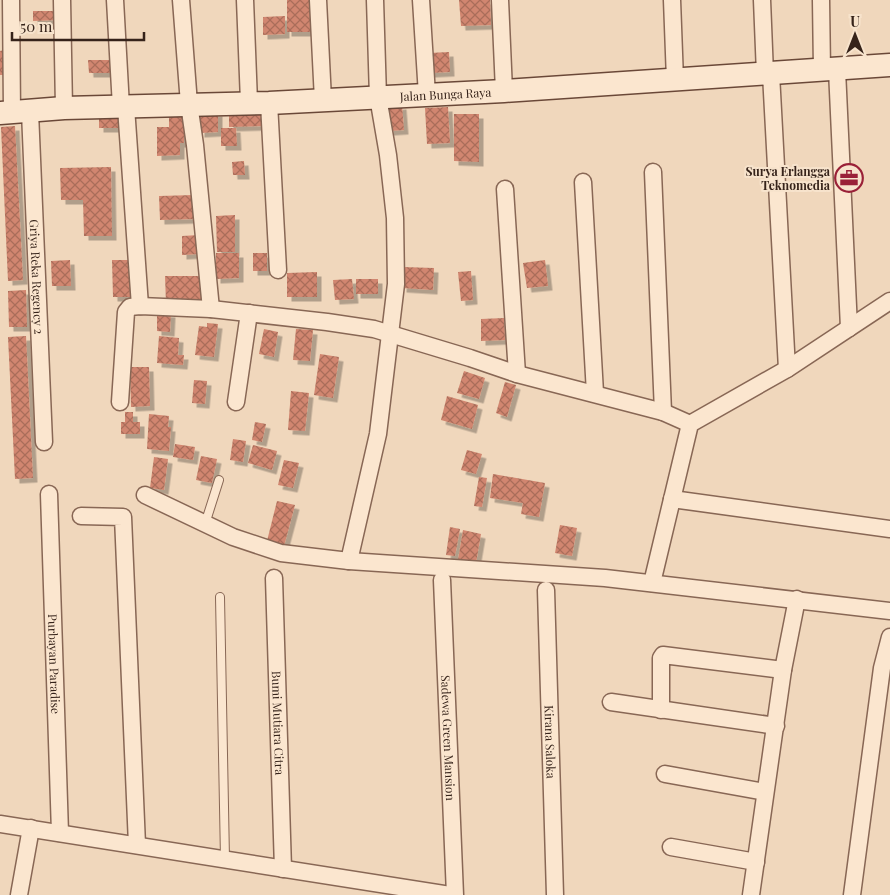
<svg xmlns="http://www.w3.org/2000/svg" width="890" height="895" font-family="'Playfair Display',serif">
<style>
.building{fill:url(#building-cross-hatch);filter:url(#shadow)}
.lines{fill:none;stroke-linecap:round;stroke-linejoin:round}
.service-casing{stroke:#886755;stroke-width:10}
.minor-casing{stroke:#886755;stroke-width:19}
.secondary-casing{stroke:#6a4838;stroke-width:25}
.service{stroke:#fbe6cf;stroke-width:8}
.minor{stroke:#fbe6cf;stroke-width:16}
.secondary{stroke:#fbe6cf;stroke-width:22}
.labels{text-anchor:middle;dominant-baseline:central;stroke-width:4;stroke-linejoin:round;paint-order:stroke}
.street-label{font-size:12px;fill:#36231a;stroke:#f7e3cc}
.poi-label{font-size:12px;font-weight:bold;fill:#36231a;stroke:#f7e3cc;text-anchor:end}
</style>
<defs>
<pattern id="building-cross-hatch" width="8" height="8" patternUnits="userSpaceOnUse" patternTransform="scale(1.25)"><rect width="8" height="8" fill="#d1866f"/><path d="M0 0l8 8M0 8l8-8" fill="none" stroke="#aa6d5a"/></pattern>
<filter id="shadow"><feDropShadow dx="4.5" dy="4.5" stdDeviation="0" flood-color="#0004"/></filter>
</defs>
<rect width="100%" height="100%" fill="#f0d7bc"/>
<g class="building">
<rect x="287" y="0" width="25" height="32"/>
<polygon points="459,0 490,0 491,25 461,26"/>
<polygon points="33,11 57,11 57,20 33,21"/>
<polygon points="285,16 285,34 263,35 263,17"/>
<polygon points="4,50 4,75 0,75 0,51"/>
<polygon points="449,52 450,72 430,73 429,53"/>
<polygon points="88,60 112,60 112,73 89,73"/>
<polygon points="402,105 404,130 389,131 388,106"/>
<polygon points="448,107 450,143 427,144 425,108"/>
<polygon points="262,109 262,126 229,127 229,110"/>
<polygon points="218,112 218,132 200,133 200,113"/>
<polygon points="169,113 184,113 184,143 180,143 180,155 157,156 157,127 169,127"/>
<polygon points="454,114 479,114 479,162 454,161"/>
<rect x="99" y="115" width="22" height="13"/>
<polygon points="15,126 23,280 8,281 1,127"/>
<polygon points="221,128 236,128 237,146 221,146"/>
<polygon points="244,161 245,175 233,175 232,162"/>
<polygon points="111,167 112,236 84,236 83,200 61,200 60,168"/>
<polygon points="194,195 195,219 160,220 159,196"/>
<polygon points="235,215 235,252 217,252 216,216"/>
<polygon points="199,235 200,254 182,255 182,236"/>
<polygon points="216,253 239,253 239,278 216,279"/>
<rect x="253" y="253" width="14" height="18"/>
<polygon points="70,260 71,286 52,286 51,261"/>
<polygon points="112,260 134,260 135,297 113,297"/>
<polygon points="545,260 548,286 527,288 523,263"/>
<polygon points="403,267 434,268 433,290 402,288"/>
<polygon points="471,271 473,300 461,301 458,272"/>
<polygon points="317,272 317,297 287,297 287,273"/>
<polygon points="165,276 203,276 203,302 166,303"/>
<polygon points="352,279 354,299 335,300 333,280"/>
<rect x="356" y="279" width="22" height="15"/>
<polygon points="26,290 27,327 9,327 8,291"/>
<polygon points="157,312 171,313 170,332 157,331"/>
<polygon points="504,318 505,340 481,341 481,319"/>
<polygon points="207,323 218,324 214,357 195,355 199,326 207,327"/>
<polygon points="264,329 278,332 274,357 259,354"/>
<polygon points="296,329 313,330 310,361 293,360"/>
<polygon points="26,336 33,478 15,479 8,337"/>
<polygon points="159,336 179,338 178,355 184,355 183,365 157,363"/>
<polygon points="320,354 339,357 333,398 314,395"/>
<polygon points="130,367 149,367 150,406 131,407"/>
<polygon points="464,371 485,378 479,399 457,393"/>
<polygon points="194,380 207,381 205,404 192,403"/>
<polygon points="505,382 516,385 507,417 496,413"/>
<polygon points="291,391 309,393 305,431 288,430"/>
<polygon points="447,396 478,405 472,429 441,420"/>
<polygon points="125,412 133,412 133,422 140,422 140,434 121,434 121,422 125,422"/>
<polygon points="149,414 169,416 168,427 171,427 169,451 147,449"/>
<polygon points="255,422 266,424 262,442 252,440"/>
<polygon points="233,439 246,441 243,462 230,460"/>
<polygon points="175,444 195,447 193,460 173,457"/>
<polygon points="253,445 277,451 272,470 248,463"/>
<polygon points="467,450 482,454 476,474 461,470"/>
<polygon points="201,456 217,459 212,483 196,480"/>
<polygon points="154,457 168,459 164,490 150,488"/>
<polygon points="284,460 299,463 293,488 278,485"/>
<polygon points="493,474 545,483 539,517 521,514 523,503 490,498"/>
<polygon points="479,477 487,478 482,507 474,506"/>
<polygon points="277,501 295,505 284,546 267,541"/>
<polygon points="560,525 577,528 572,556 555,553"/>
<polygon points="450,527 460,529 455,556 446,555"/>
<polygon points="463,530 481,534 476,563 458,560"/>
</g>
<g class="lines">
<defs>
<g id="service">
<polyline points="205,524 219,480"/>
<polyline points="220,597 225,859"/>
</g>
<g id="minor">
<polyline points="11,0 12,112"/>
<polyline points="62,0 64,108"/>
<polyline points="115,0 121,107"/>
<polyline points="181,0 189,104 195,145 211,309"/>
<polyline points="245,0 249,102"/>
<polyline points="318,0 323,100"/>
<polyline points="421,0 427,95"/>
<polyline points="500,0 504,91"/>
<polyline points="672,0 675,80"/>
<polyline points="762,0 765,74"/>
<polyline points="821,0 822,70"/>
<polyline points="837,70 849,328"/>
<polyline points="771,74 787,369"/>
<polyline points="269,103 278,270"/>
<polyline points="126,107 140,306"/>
<path id="s1" d="M30,112l14,330"/>
<polyline points="653,172 663,412"/>
<polyline points="583,182 595,393"/>
<polyline points="505,189 517,374"/>
<polyline points="120,402 126,312 130,307 140,306 211,309 327,322 374,329 470,358 517,374 663,412 690,424"/>
<polyline points="236,402 249,313"/>
<path id="s2" d="M49,494l11,339"/>
<polyline points="145,495 233,537 281,553 349,561 605,578 890,611"/>
<polyline points="672,499 890,529"/>
<polyline points="81,516 123,517 137,845"/>
<polyline points="349,561 378,434 396,284 395,218 388,155 378,97 375,0"/>
<path id="s3" d="M274,578l9,291"/>
<path id="s4" d="M442,580l13,315"/>
<polyline points="652,583 690,424 787,369 890,301"/>
<path id="s5" d="M546,590l9,305"/>
<polyline points="611,702 776,726"/>
<polyline points="661,710 661,658 663,655 783,670"/>
<polyline points="665,774 765,792"/>
<polyline points="0,824 450,895"/>
<polyline points="671,847 756,862"/>
<polyline points="19,895 31,828"/>
<polyline points="751,895 783,670 797,599"/>
<polyline points="852,895 882,668 890,637"/>
</g>
<g id="secondary">
<path id="s6" d="M0,113l64,-5 205,-5 235,-12 386,-26"/>
</g>
</defs>
<use href="#service" class="service-casing"/>
<use href="#minor" class="minor-casing"/>
<use href="#secondary" class="secondary-casing"/>
<use href="#service" class="service"/>
<use href="#minor" class="minor"/>
<use href="#secondary" class="secondary"/>
</g>
<defs>
<symbol id="office-ring" viewBox="-11 -11 22 22"><circle r="9.5" fill="#f7e3cc" stroke="#9a2138" stroke-width="1.5"/><path d="M-6-3h4V-5.5h4V-3h4V5H-6ZM-1-4.5V-3h2v-1.5ZM-6 0V1H6V0Z" fill="#9a2138"/></symbol>
</defs>
<g fill-rule="evenodd">
<use href="#office-ring" x="833" y="162" width="32" height="32"/>
</g>
<g class="labels">
<g class="street-label">
<text stroke="none"><textPath href="#s6" startOffset="446">Jalan Bunga Raya</textPath></text>
<text stroke="none"><textPath href="#s1" startOffset="165">Griya Reka Regency 2</textPath></text>
<text stroke="none"><textPath href="#s2" startOffset="170">Purbayan Paradise</textPath></text>
<text stroke="none"><textPath href="#s3" startOffset="145">Bumi Mutiara Citra</textPath></text>
<text stroke="none"><textPath href="#s4" startOffset="158">Sadewa Green Mansion</textPath></text>
<text stroke="none"><textPath href="#s5" startOffset="152">Kirana Saloka</textPath></text>
</g>
<g class="poi-label">
<text x="830" y="171">Surya Erlangga<tspan x="830" dy="14">Teknomedia</tspan></text>
</g>
</g>
<g transform="translate(855 35)" stroke="#f7e3cc" stroke-width="4" paint-order="stroke">
<path d="M0-4L9 19L0 12L-9 19Z" fill="#36231a"/>
<text y="-8" font-size="14" font-weight="bold" text-anchor="middle" fill="#36231a">U</text>
</g>
<path d="M12 32v8h132v-8" fill="none" stroke="#36231a" stroke-width="2.5"/>
<text x="20" y="32" font-size="15" fill="#36231a" stroke="#f7e3cc" stroke-width="4" paint-order="stroke">50 m</text>
</svg>
